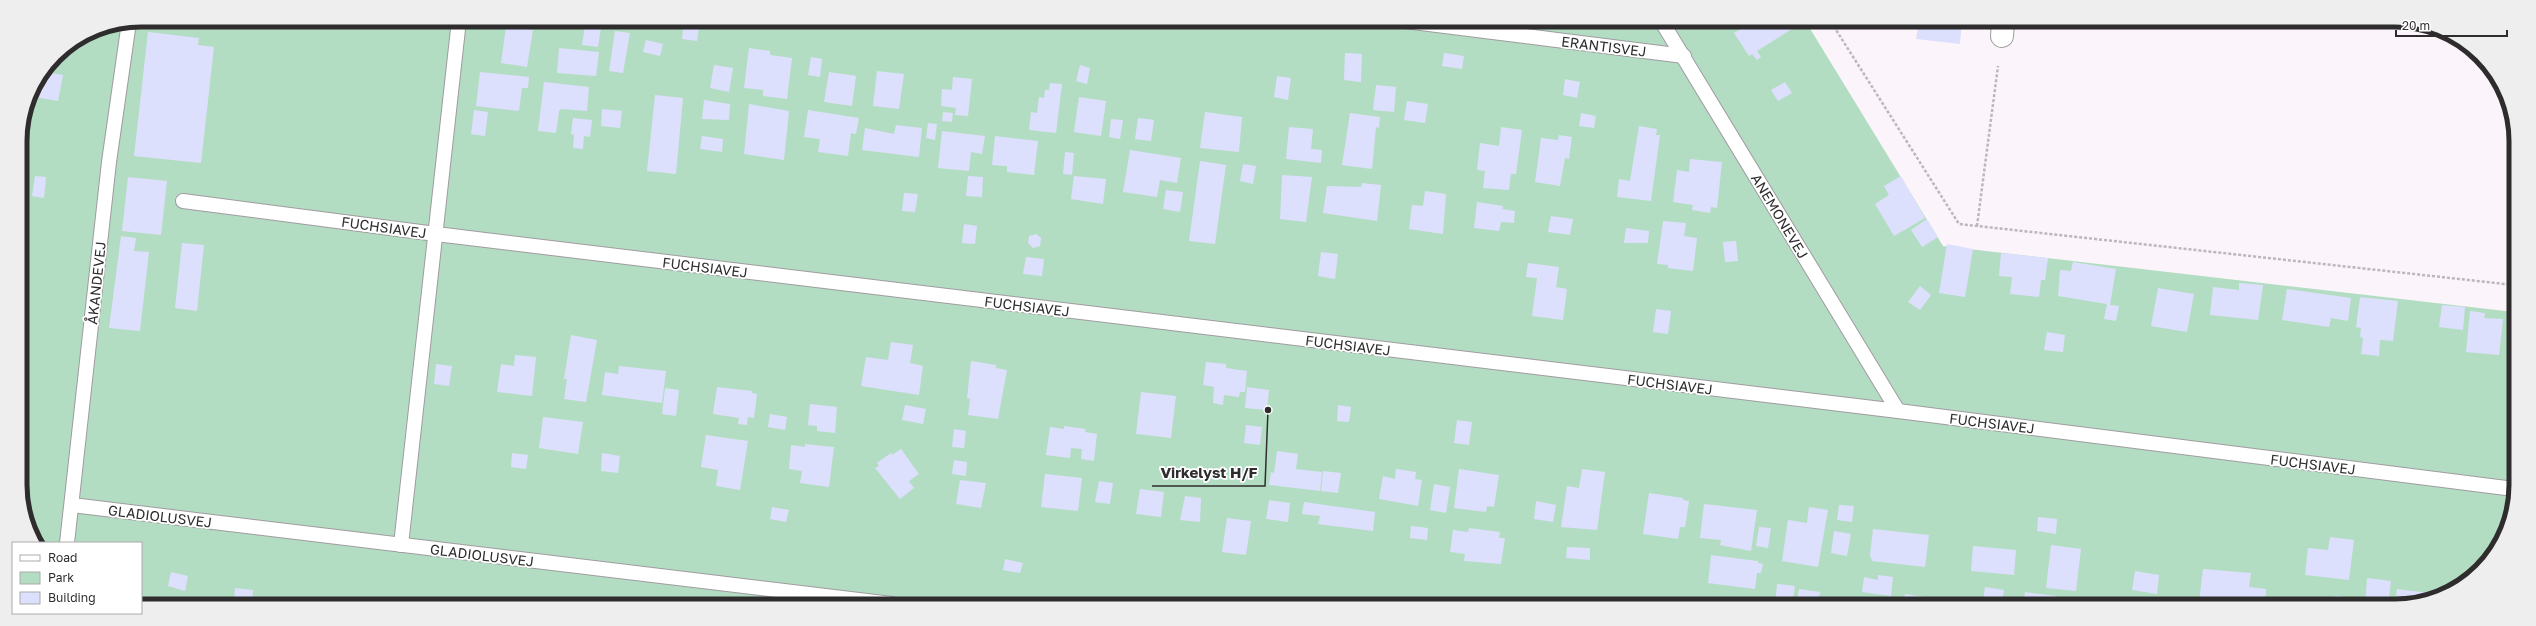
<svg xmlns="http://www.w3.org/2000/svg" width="2536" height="626" font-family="'Golos Text',sans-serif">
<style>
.green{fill:#b3ddc2}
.building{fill:#dde0fc}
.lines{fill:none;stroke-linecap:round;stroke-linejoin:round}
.service-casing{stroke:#a09ba0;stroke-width:16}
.minor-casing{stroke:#a09ba0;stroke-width:24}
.path{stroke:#bcb7bb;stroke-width:2.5;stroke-dasharray:3 2;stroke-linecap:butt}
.service{stroke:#fff;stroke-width:14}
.minor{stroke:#fff;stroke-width:22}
.labels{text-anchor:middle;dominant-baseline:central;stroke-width:3.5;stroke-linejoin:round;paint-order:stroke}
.street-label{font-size:14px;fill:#2f2c2e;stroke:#fff}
.rim{fill:none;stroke:#2f2c2e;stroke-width:5}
.leader{fill:none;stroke:#2f2c2e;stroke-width:1.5}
.callout-dot{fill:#2f2c2e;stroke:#fff;stroke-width:1.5}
.callout-label{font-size:15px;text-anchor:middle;font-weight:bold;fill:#2f2c2e;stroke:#fff;stroke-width:3.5;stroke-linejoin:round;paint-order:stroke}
</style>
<rect width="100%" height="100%" fill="#fbf5fb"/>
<polygon class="green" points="141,20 1806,22 1943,246 2514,312 2514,509 2500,545 2474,576 2441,597 2402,606 141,604 141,543 35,543 22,509 20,134 29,95 56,55 95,29"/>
<g class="building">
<polygon points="521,20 535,20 535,24"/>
<polygon points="684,21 700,21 697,41 682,39"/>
<polygon points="991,21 1005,21 1005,23 991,22"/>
<polygon points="1753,22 1803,22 1757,51 1761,57 1757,60 1752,54 1749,56 1734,33"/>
<polygon points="1919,22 1962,22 1960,44 1916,39"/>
<polygon points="506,26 533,30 527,67 501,63"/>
<polygon points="585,26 601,28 598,47 582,45"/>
<polygon points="615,31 630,33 623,73 609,71"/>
<polygon points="148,32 199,38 198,45 214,47 201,163 134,156"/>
<polygon points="646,40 663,44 660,56 643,52"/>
<polygon points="559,48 599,52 596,76 557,73"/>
<polygon points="749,48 770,51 770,55 792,58 787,99 763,96 763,90 744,88"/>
<polygon points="1345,53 1362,54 1361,82 1344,80"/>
<polygon points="1444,53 1464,56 1462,69 1442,66"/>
<polygon points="811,57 822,59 820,77 808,75"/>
<polygon points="714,65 733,68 729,92 710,88"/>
<polygon points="1080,65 1090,68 1087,84 1076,81"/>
<polygon points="877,71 904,74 899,109 873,106"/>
<polygon points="45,72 63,75 58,101 29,96"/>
<polygon points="480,72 529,77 528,88 522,88 519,111 476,106"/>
<polygon points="829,72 856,76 852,106 824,102"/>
<polygon points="1277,76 1291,78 1288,100 1274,97"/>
<polygon points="953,77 972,79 968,116 955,115 956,108 941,106 942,89 952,90"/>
<polygon points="1565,79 1580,82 1577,98 1563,95"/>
<polygon points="544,82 589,87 587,111 561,109 559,111 556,133 538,131"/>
<polygon points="1785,82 1792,93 1778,101 1771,90"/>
<polygon points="1050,83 1062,84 1056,133 1029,130 1031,112 1037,113 1039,97 1044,98 1045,90 1049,90"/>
<polygon points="1376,85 1396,87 1394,112 1373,110"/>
<polygon points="655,95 683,98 676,174 647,171"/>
<polygon points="1079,97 1106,101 1101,136 1074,132"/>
<polygon points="704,100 730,104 729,120 702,119"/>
<polygon points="1407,101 1428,104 1425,123 1404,120"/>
<polygon points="749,104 789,111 784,160 744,154"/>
<polygon points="602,109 622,111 620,128 601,126"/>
<polygon points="474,110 488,112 485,136 471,134"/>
<polygon points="808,110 859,118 856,134 851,133 848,156 818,152 820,139 804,137"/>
<polygon points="943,112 953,113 952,122 942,121"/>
<polygon points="1205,112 1242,117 1239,152 1200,148"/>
<polygon points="1350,113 1380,117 1379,128 1376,127 1372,169 1342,165"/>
<polygon points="1581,113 1596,116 1594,128 1579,126"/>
<polygon points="573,118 592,120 590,137 584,136 583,149 573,148 574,135 571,134"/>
<polygon points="1138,118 1154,120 1151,141 1135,139"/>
<polygon points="1111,119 1123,120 1120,139 1109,137"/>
<polygon points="928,123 937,124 935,140 926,138"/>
<polygon points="896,125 922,128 919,157 862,150 865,128 894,134"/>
<polygon points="1639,126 1657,129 1656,135 1660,135 1651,201 1617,197 1619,179 1630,181"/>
<polygon points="1289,127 1313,129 1311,149 1322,150 1321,163 1286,159"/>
<polygon points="1501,127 1522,130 1516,174 1511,174 1509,190 1483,188 1485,171 1477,170 1480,143 1499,146"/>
<polygon points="942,131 985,136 982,154 971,152 969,171 938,168"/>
<polygon points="1559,135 1572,137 1569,159 1565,158 1560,186 1535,182 1541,138 1558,140"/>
<polygon points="702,136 723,139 722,152 700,149"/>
<polygon points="995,136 1038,141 1034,175 1007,172 1007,166 992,165"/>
<polygon points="1130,150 1181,158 1177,183 1160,180 1157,197 1123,192"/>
<polygon points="1065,152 1074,153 1072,175 1063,174"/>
<polygon points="1690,159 1722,162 1717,208 1711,207 1710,213 1692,210 1693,205 1673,202 1677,170 1689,172"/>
<polygon points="1200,161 1226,165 1215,244 1189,241"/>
<polygon points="1243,164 1256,166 1253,184 1240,181"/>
<polygon points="1282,175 1312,177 1306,222 1280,219"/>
<polygon points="35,176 46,177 44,198 32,196"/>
<polygon points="968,176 983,177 982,197 966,196"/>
<polygon points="1074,176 1106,179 1103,204 1071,199"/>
<polygon points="1901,176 1925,218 1894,236 1875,204 1889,195 1884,186"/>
<polygon points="128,177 167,181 161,235 122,231"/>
<polygon points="1362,183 1381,185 1377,221 1323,213 1327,186 1361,187"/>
<polygon points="1166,190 1183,192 1180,212 1163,209"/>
<polygon points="1425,191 1446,194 1443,234 1409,229 1412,205 1423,206"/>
<polygon points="904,193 918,194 915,212 902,211"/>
<polygon points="1477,202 1503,206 1502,209 1515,211 1514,223 1501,222 1499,231 1474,228"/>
<polygon points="1551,216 1573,219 1570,235 1548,232"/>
<polygon points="1927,219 1938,237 1922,247 1911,230"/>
<polygon points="1663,221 1686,223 1684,236 1697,238 1693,271 1668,268 1668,265 1657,264"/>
<polygon points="964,224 977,226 975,244 962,243"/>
<polygon points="1626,228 1649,231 1648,243 1624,243"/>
<polygon points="1036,234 1041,238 1040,246 1033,248 1028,243 1029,236"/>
<polygon points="121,236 136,238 134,251 149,252 140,331 109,328"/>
<polygon points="1736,241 1738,261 1725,262 1723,242"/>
<polygon points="182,243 204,245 197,311 175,308"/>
<polygon points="1947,244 1973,249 1965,297 1939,293"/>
<polygon points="1321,252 1338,254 1335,279 1318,276"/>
<polygon points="2001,253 2048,258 2045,280 2041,280 2039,297 2010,294 2012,277 1999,276"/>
<polygon points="1026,257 1044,259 1042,276 1023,274"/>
<polygon points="2073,262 2116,269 2110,305 2119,306 2116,321 2104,319 2107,304 2058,296 2060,270 2071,271"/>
<polygon points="1528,263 1559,267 1556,287 1567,289 1563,320 1532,316 1537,278 1526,277"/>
<polygon points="2239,283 2263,285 2258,320 2210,315 2213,287 2239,290"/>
<polygon points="1920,286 1931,295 1920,310 1908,302"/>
<polygon points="2158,288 2194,294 2187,332 2151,326"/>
<polygon points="2287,289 2351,298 2348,321 2331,318 2329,327 2282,320"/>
<polygon points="21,297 29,298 23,363 22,363"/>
<polygon points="2360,297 2398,301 2393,341 2380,340 2379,356 2361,354 2363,338 2360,337 2361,328 2356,327"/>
<polygon points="2442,305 2465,307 2463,330 2439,327"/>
<polygon points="1656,309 1671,311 1668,334 1653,332"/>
<polygon points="2470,311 2485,313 2484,318 2503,319 2499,355 2466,352"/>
<polygon points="2047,332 2065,335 2063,352 2044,350"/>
<polygon points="571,335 597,340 586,402 564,399 567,379 564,379"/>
<polygon points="891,342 913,345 910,363 923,366 919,395 861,386 866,357 888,360"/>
<polygon points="515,355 536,357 532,396 497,392 501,364 514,366"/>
<polygon points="971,361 996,365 996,368 1007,370 998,419 968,415 970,399 967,398"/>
<polygon points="1206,362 1226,364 1226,368 1247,371 1245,392 1240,392 1239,397 1224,395 1223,405 1213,403 1214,387 1203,385"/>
<polygon points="436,364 452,366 449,386 434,384"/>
<polygon points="619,366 666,371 662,403 602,395 605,372 618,374"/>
<polygon points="2512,368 2514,368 2514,384 2510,384"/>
<polygon points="717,387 752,391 752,393 757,394 754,418 748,417 747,425 738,424 739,418 713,414"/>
<polygon points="1247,387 1269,390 1267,410 1245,408"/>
<polygon points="665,388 679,390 676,416 662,414"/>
<polygon points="1141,392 1176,396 1171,438 1136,434"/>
<polygon points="810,404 837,407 835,433 817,431 817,426 808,425"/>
<polygon points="905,405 926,409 923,424 902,420"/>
<polygon points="1338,405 1351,407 1349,422 1337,421"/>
<polygon points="770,414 787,417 785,430 768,427"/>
<polygon points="543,417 583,422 578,454 539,448"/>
<polygon points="1457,420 1472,422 1469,445 1454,443"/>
<polygon points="1246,425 1262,427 1260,445 1244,443"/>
<polygon points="1064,426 1086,429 1085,432 1097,434 1094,461 1081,459 1082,449 1071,448 1070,458 1046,455 1050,427 1064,429"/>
<polygon points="954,429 966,431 964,448 952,447"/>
<polygon points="706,435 748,441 740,490 716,486 718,470 701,467"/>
<polygon points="805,444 834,447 829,487 800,483 802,471 789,469 791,445 805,447"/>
<polygon points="901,449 919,474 909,481 914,488 900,499 875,468 879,466 877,463 891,453 892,455"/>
<polygon points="1277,451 1298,454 1296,469 1322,472 1320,491 1269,485 1271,472 1274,473"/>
<polygon points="512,453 528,455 526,469 511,467"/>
<polygon points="602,453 620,456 618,473 601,471"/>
<polygon points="954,460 967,462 966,476 952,474"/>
<polygon points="1396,469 1416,472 1415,479 1422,480 1418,506 1379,499 1383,476 1395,479"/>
<polygon points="1459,469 1499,475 1494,507 1487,506 1486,512 1454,508"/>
<polygon points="1582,469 1605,472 1597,530 1561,527 1567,486 1579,488"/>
<polygon points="1323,471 1341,473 1338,493 1321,491"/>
<polygon points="1045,474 1082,478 1078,511 1041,507"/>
<polygon points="960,480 986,483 981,508 956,504"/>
<polygon points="1099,481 1113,483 1110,504 1095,502"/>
<polygon points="1434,484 1450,487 1446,513 1430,510"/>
<polygon points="1140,489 1164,492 1161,517 1136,514"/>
<polygon points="1649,493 1683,498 1683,500 1689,501 1685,527 1680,527 1678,539 1643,534"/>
<polygon points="1185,496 1201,498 1200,522 1180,520"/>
<polygon points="1269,500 1290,503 1288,522 1266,519"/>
<polygon points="1536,501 1556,505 1553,522 1534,519"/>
<polygon points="1304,502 1375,512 1373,531 1318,524 1320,516 1302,514"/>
<polygon points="1704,504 1757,510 1751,551 1720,545 1721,540 1700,538"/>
<polygon points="1839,505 1854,506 1852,522 1837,520"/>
<polygon points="772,507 789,510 786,522 770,519"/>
<polygon points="1809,507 1828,510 1818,567 1782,561 1788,520 1807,523"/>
<polygon points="2038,517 2057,519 2056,534 2037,531"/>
<polygon points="1227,518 1251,521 1246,555 1222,552"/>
<polygon points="1411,526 1428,528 1427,540 1410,538"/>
<polygon points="1759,527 1771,528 1768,548 1756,546"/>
<polygon points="1469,528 1500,532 1499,538 1505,538 1501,564 1464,561 1465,554 1450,552 1453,530 1468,532"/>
<polygon points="1873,529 1929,535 1925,567 1872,561 1870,555"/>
<polygon points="1834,531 1851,534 1847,556 1831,553"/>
<polygon points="2330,537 2354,540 2349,580 2305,575 2308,548 2328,550"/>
<polygon points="2051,545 2081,549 2076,591 2046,588"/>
<polygon points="1973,546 2016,550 2014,575 1971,571"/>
<polygon points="1567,547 1590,548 1590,560 1566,558"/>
<polygon points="1711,555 1758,561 1758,563 1763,564 1761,573 1757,573 1755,589 1708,583"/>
<polygon points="1005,559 1023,563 1020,573 1003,570"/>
<polygon points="2203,569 2251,573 2249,587 2266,589 2265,606 2211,601 2210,605 2199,603"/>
<polygon points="2135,571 2159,575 2157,594 2132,590"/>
<polygon points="171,572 188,576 185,591 168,586"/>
<polygon points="1878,575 1893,577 1891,596 1862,592 1864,577 1878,580"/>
<polygon points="2367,578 2391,581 2389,598 2379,597 2378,606 2365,606"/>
<polygon points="2456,580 2466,581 2455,588"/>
<polygon points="1777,584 1795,586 1792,605 1775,605"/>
<polygon points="1985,587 2004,590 2002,603 1983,601"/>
<polygon points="235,588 253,590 252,602 234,600"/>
<polygon points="1799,589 1820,592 1818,605 1796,605"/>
<polygon points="2397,589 2437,594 2436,598 2395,606"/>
<polygon points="2025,592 2056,596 2054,605 2023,605"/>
<polygon points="1905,594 1925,597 1924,605 1903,605"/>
<polygon points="2334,596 2341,596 2341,599 2346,600 2345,606 2324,606 2326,597 2334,599"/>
<polygon points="1555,600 1583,604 1583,605 1554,605"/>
</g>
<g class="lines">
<defs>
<g id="service">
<polyline points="1405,21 1684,56"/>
<polyline points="1662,22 1898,411"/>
<polyline points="183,201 436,234 1898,411 2514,489"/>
<polyline points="72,505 892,604"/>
<polyline points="67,543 109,162 129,22"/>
<polyline points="401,545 459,20"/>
</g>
<polyline id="minor" points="2002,36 2003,22"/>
</defs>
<use href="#service" class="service-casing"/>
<use href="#minor" class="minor-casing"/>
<g class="path">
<polyline points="1831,22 1959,224 2514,285"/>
<polyline points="1977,226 1998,66"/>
</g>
<use href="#service" class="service"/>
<use href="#minor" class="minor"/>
</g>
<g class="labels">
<g class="street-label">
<text transform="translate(1604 46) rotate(7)">ERANTISVEJ</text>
<text transform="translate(1780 216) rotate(59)">ANEMONEVEJ</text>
<text transform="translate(384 227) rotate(8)">FUCHSIAVEJ</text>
<text transform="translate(705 267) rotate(7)">FUCHSIAVEJ</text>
<text transform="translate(96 283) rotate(-84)">ÅKANDEVEJ</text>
<text transform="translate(1027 306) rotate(7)">FUCHSIAVEJ</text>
<text transform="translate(1348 345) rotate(7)">FUCHSIAVEJ</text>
<text transform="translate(1670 384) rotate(7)">FUCHSIAVEJ</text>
<text transform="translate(1992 423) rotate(7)">FUCHSIAVEJ</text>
<text transform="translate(2313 464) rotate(7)">FUCHSIAVEJ</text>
<text transform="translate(160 516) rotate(7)">GLADIOLUSVEJ</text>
<text transform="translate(482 555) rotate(7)">GLADIOLUSVEJ</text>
</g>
</g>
<path d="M0 0H2536V626H0ZM141 27H2395A114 114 0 0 1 2509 141V485A114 114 0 0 1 2395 599H141A114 114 0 0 1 27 485V141A114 114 0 0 1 141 27Z" fill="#eee" fill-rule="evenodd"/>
<path class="rim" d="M141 27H2395A114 114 0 0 1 2509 141V485A114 114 0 0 1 2395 599H141A114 114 0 0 1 27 485V141A114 114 0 0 1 141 27Z"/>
<path class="leader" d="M1268 410L1265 486H1152"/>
<circle class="callout-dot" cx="1268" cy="410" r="4"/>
<g class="callout-label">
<text x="1209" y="478">Virkelyst H/F</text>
</g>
<rect x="12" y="542" width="130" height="72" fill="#ffffff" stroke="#acabab"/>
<rect x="20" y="555" width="20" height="6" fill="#ffffff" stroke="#acabab"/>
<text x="48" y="562" font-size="12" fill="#2f2c2e">Road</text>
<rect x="20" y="572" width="20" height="12" fill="#b3ddc2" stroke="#acabab"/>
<text x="48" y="582" font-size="12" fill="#2f2c2e">Park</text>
<rect x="20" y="592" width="20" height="12" fill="#dde0fc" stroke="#acabab"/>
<text x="48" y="602" font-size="12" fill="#2f2c2e">Building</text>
<path d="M2396 30v6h111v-6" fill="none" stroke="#2f2c2e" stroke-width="2"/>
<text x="2402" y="30" font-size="12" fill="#2f2c2e" stroke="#ffffff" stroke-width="3" paint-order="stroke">20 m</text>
</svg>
